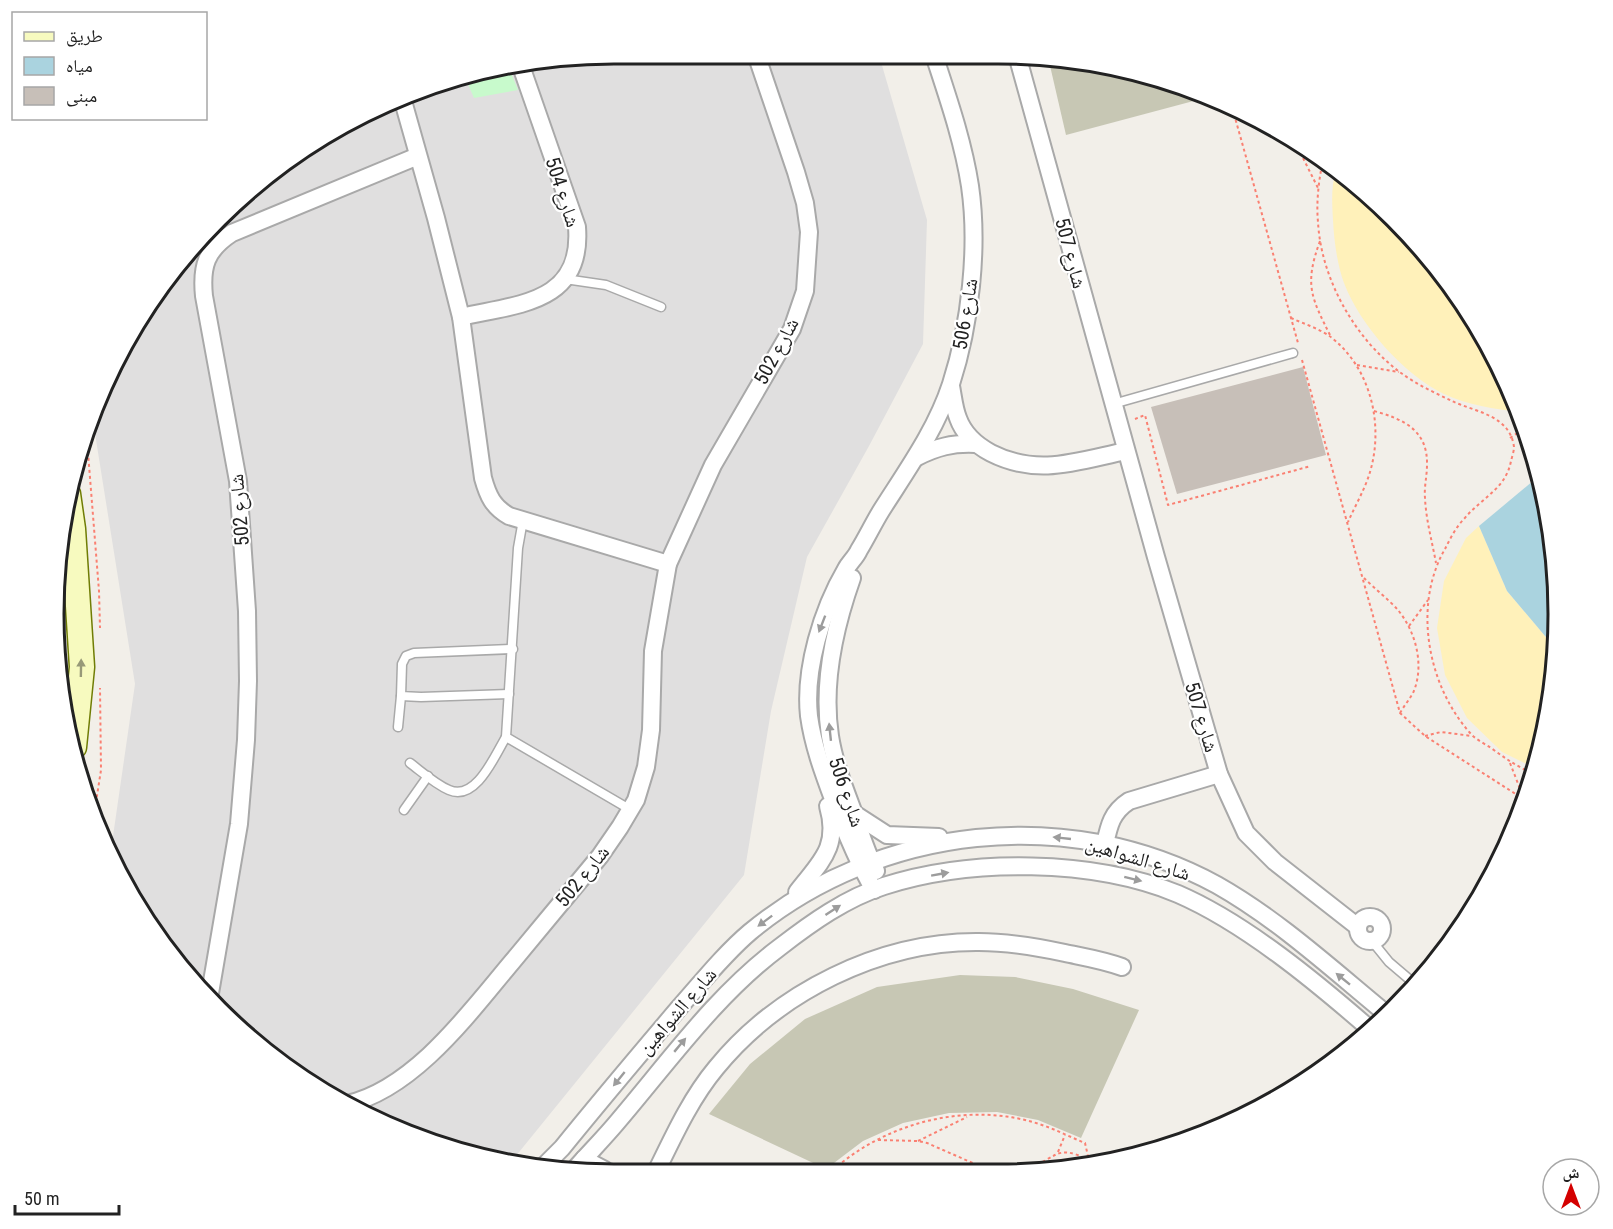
<svg xmlns="http://www.w3.org/2000/svg" width="1613" height="1229" font-family="'Roboto Condensed','Noto Naskh Arabic',sans-serif">
<style>
.residential{fill:#e0dfdf}
.construction{fill:#c7c7b4}
.sand{fill:#fff1ba}
.park{fill:#c8facc}
.water{fill:#aad3df}
.building{fill:#c7bfb8}
.lines{fill:none;stroke-linecap:round;stroke-linejoin:round}
.lane-casing{stroke:#a9a9a9;stroke-width:11}
.street-casing{stroke:#a9a9a9;stroke-width:20}
.secondary-casing{stroke:#707d05;stroke-width:27}
.path{stroke:#fa8072;stroke-width:2;stroke-dasharray:3 3;stroke-linecap:butt}
.lane{stroke:#fff;stroke-width:8}
.street{stroke:#fff;stroke-width:16}
.secondary{stroke:#f7fabf;stroke-width:24}
.oneway{fill:#9c9c9c}
.oneway2{fill:#979978}
.labels{text-anchor:middle;dominant-baseline:central;stroke-width:4.5;stroke-linejoin:round;paint-order:stroke}
.street-label{font-size:20px;fill:#222;stroke:#fff}
.rim{fill:none;stroke:#222;stroke-width:3}
</style>
<rect width="100%" height="100%" fill="#f2efe9"/>
<polygon class="residential" points="615,54 879,55 927,220 923,344 869,446 807,557 771,711 744,875 511,1162 400,1132 303,1081 218,1011 149,926 111,850 135,684 93,421 112,366 193,245 334,129 469,73"/>
<g class="construction">
<polygon points="1048,57 1144,73 1201,99 1066,135"/>
<polygon points="960,975 1015,977 1073,989 1139,1010 1081,1138 1038,1120 997,1112 949,1113 903,1123 863,1141 826,1169 709,1114 750,1064 805,1019 877,987"/>
</g>
<g class="sand">
<path d="M1336,170l59,48 69,85 52,97 4,12c-25,-3 -53,-7 -76,-18 -40,-19 -84,-69 -100,-111 -7,-19 -10,-43 -11,-63 -1,-18 -2,-33 3,-50z"/>
<polygon points="1479,526 1507,591 1556,649 1548,724 1535,768 1502,752 1467,718 1445,675 1437,628 1444,581 1466,538"/>
</g>
<polygon class="park" points="509,68 518,90 474,98 464,75"/>
<path class="water" d="M1539,476c16,51 22,120 17,173l-49,-58 -28,-65z"/>
<polygon class="building" points="1303,367 1326,455 1177,494 1151,407"/>
<g class="lines">
<defs>
<g id="lane">
<polyline points="565,279 606,285 661,307"/>
<polyline points="1113,404 1293,353"/>
<polyline points="523,520 518,548 506,737 631,810"/>
<polyline points="509,694 421,697 401,696 402,664 406,656 414,653 513,649"/>
<polyline points="398,727 401,696"/>
<path d="M410,763c12,9 25,21 39,27 27,12 46,-35 57,-53"/>
<polyline points="404,810 428,776"/>
<polyline points="1372,941 1389,962 1416,985"/>
</g>
<g id="street">
<polyline points="1017,55 1156,557 1219,774 1246,833 1275,862 1358,927"/>
<path d="M403,101l33,117 25,99 22,161c5,18 10,29 26,38l159,48"/>
<path d="M461,317c56,-13 122,-13 116,-90l-56,-161"/>
<path d="M951,386c2,10 3,22 7,32 6,17 18,27 33,35 47,24 87,8 135,-2"/>
<path d="M917,457c20,-10 35,-14 58,-13"/>
<path d="M852,578c-17,48 -30,106 -22,158 4,26 14,51 23,75 7,20 13,41 23,60"/>
<polyline points="853,813 887,835 939,837"/>
<path d="M1105,844c4,-19 7,-32 24,-43l90,-27"/>
<path d="M874,890c-17,-29 -29,-59 -41,-91 -10,-27 -20,-54 -24,-83 -5,-47 13,-106 37,-147 4,-7 10,-12 13,-19 8,-13 14,-26 22,-39 26,-41 55,-81 70,-127 19,-59 28,-136 19,-198 -7,-45 -22,-88 -36,-131"/>
<path d="M797,892c23,-30 43,-44 31,-86"/>
<circle cx="1370" cy="929" r="12"/>
<path d="M209,999l30,-175 7,-84 2,-59 -1,-70 -9,-130 -34,-185c-3,-30 2,-46 28,-63l186,-77"/>
<path d="M347,1104c67,-15 123,-92 165,-142 29,-35 59,-71 88,-106l20,-29 16,-27 10,-33 5,-37 2,-79 15,-87 45,-99 79,-136 13,-38 4,-59 -4,-29 -9,-31 -40,-118"/>
<polyline points="584,1159 605,1170"/>
<path d="M540,1170l22,-22c38,-47 77,-93 116,-139 23,-26 46,-55 72,-77 129,-107 319,-128 467,-47 62,35 117,86 172,131"/>
<path d="M574,1170c15,-17 31,-33 45,-50 51,-60 98,-126 161,-173 31,-24 66,-49 104,-61 87,-28 209,-27 294,8 67,29 138,88 193,136"/>
<path d="M657,1170c17,-35 34,-72 59,-102 62,-76 164,-127 263,-126 29,0 58,5 86,11 19,4 38,7 57,14"/>
</g>
<polyline id="secondary" points="68,494 73,529 82,667 74,747"/>
</defs>
<use href="#lane" class="lane-casing"/>
<use href="#street" class="street-casing"/>
<use href="#secondary" class="secondary-casing"/>
<g class="path">
<polyline points="1234,114 1298,343"/>
<polyline points="1295,142 1318,188"/>
<path d="M1323,159c-4,21 -7,42 -5,63 3,57 37,117 83,151 15,11 34,20 51,28 23,11 58,14 62,46 0,4 -2,10 -3,14 -5,28 -30,37 -47,58 -8,8 -14,20 -19,30 -33,57 -17,139 27,186 5,5 13,9 19,13 14,10 26,19 42,25"/>
<path d="M1320,241c-16,44 -9,56 11,96"/>
<path d="M1291,318c13,6 30,11 41,20 39,31 52,87 38,134 -5,17 -15,34 -22,50"/>
<polyline points="1302,360 1400,713 1425,736 1525,800"/>
<polyline points="1357,365 1399,372"/>
<path d="M1374,411c29,8 54,19 53,54 0,11 -3,22 -2,33 1,22 7,43 11,65"/>
<polyline points="1135,419 1145,415 1168,505 1311,466"/>
<polyline points="1510,438 1525,428"/>
<polyline points="87,440 99,591 100,628"/>
<path d="M1364,578c10,10 25,22 34,32 18,22 27,56 15,83 -4,7 -9,13 -13,20"/>
<polyline points="1409,626 1428,600"/>
<polyline points="1425,736 1441,732 1472,736"/>
<polyline points="1510,763 1524,799"/>
<polyline points="94,815 101,770 100,688"/>
<polyline points="878,1140 918,1141 927,1143 975,1164"/>
<polyline points="918,1141 967,1117"/>
<polyline points="1058,1152 1065,1135"/>
<path d="M833,1170c54,-48 136,-69 206,-46 16,5 31,13 46,19l5,22"/>
<path d="M936,1170c13,-4 27,-6 41,-6 17,0 34,6 51,3 28,-6 27,-25 60,-7"/>
</g>
<use href="#lane" class="lane"/>
<use href="#street" class="street"/>
<use href="#secondary" class="secondary"/>
</g>
<defs><path id="oneway-solid" d="M-6-.8H1V-3.2L6.5 0L1 3.2V.8H-6Z" transform="scale(1.5)"/></defs>
<g class="oneway">
<use href="#oneway-solid" transform="translate(822 624) rotate(111)"/>
<use href="#oneway-solid" transform="translate(830 732) rotate(-96)"/>
<use href="#oneway-solid" transform="translate(1062 838) rotate(-174)"/>
<use href="#oneway-solid" transform="translate(940 874) rotate(-10)"/>
<use href="#oneway-solid" transform="translate(1133 879) rotate(14)"/>
<use href="#oneway-solid" transform="translate(833 910) rotate(-33)"/>
<use href="#oneway-solid" transform="translate(765 921) rotate(143)"/>
<use href="#oneway-solid" transform="translate(1343 979) rotate(-141)"/>
<use href="#oneway-solid" transform="translate(680 1045) rotate(-50)"/>
<use href="#oneway-solid" transform="translate(619 1079) rotate(129)"/>
</g>
<use class="oneway2" href="#oneway-solid" transform="translate(81 668) rotate(-89)"/>
<g class="labels">
<g class="street-label">
<text transform="translate(563 192) rotate(72)">شارع 504</text>
<text transform="translate(1071 253) rotate(75)">شارع 507</text>
<text transform="translate(965 314) rotate(-81)">شارع 506</text>
<text transform="translate(776 351) rotate(-62)">شارع 502</text>
<text transform="translate(239 510) rotate(-95)">شارع 502</text>
<text transform="translate(1202 717) rotate(73)">شارع 507</text>
<text transform="translate(847 792) rotate(71)">شارع 506</text>
<text transform="translate(1138 858) rotate(17)">شارع الشواهين</text>
<text transform="translate(582 876) rotate(-51)">شارع 502</text>
<text transform="translate(677 1011) rotate(-49)">شارع الشواهين</text>
</g>
</g>
<path d="M0 0H1613V1229H0ZM614 64H998A550 550 0 0 1 1548 614V614A550 550 0 0 1 998 1164H614A550 550 0 0 1 64 614V614A550 550 0 0 1 614 64Z" fill="#fff" fill-rule="evenodd"/>
<path class="rim" d="M614 64H998A550 550 0 0 1 1548 614V614A550 550 0 0 1 998 1164H614A550 550 0 0 1 64 614V614A550 550 0 0 1 614 64Z"/>
<rect x="12" y="12" width="195" height="108" fill="#ffffff" stroke="#a7a7a7" stroke-width="1.5"/>
<rect x="24" y="32" width="30" height="9" fill="#f7fabf" stroke="#a7a7a7" stroke-width="1.5"/>
<text x="66" y="42" font-size="18" fill="#222222">طريق</text>
<rect x="24" y="57" width="30" height="18" fill="#aad3df" stroke="#a7a7a7" stroke-width="1.5"/>
<text x="66" y="72" font-size="18" fill="#222222">مياه</text>
<rect x="24" y="87" width="30" height="18" fill="#c7bfb8" stroke="#a7a7a7" stroke-width="1.5"/>
<text x="66" y="102" font-size="18" fill="#222222">مبنى</text>
<g transform="translate(1571 1187)"><circle r="28" fill="#ffffff" stroke="#a7a7a7" stroke-width="1.5"/>
<path d="M0-4.5L10 22L0 15L-10 22Z" fill="#d40000"/>
<text y="-9" font-size="16" font-weight="bold" text-anchor="middle" fill="#222222">ش</text>
</g>
<path d="M15 1205v9h104v-9" fill="none" stroke="#222222" stroke-width="3"/>
<text x="24" y="1205" font-size="18" fill="#222222" stroke="#ffffff" stroke-width="4.5" paint-order="stroke">50 m</text>
</svg>
